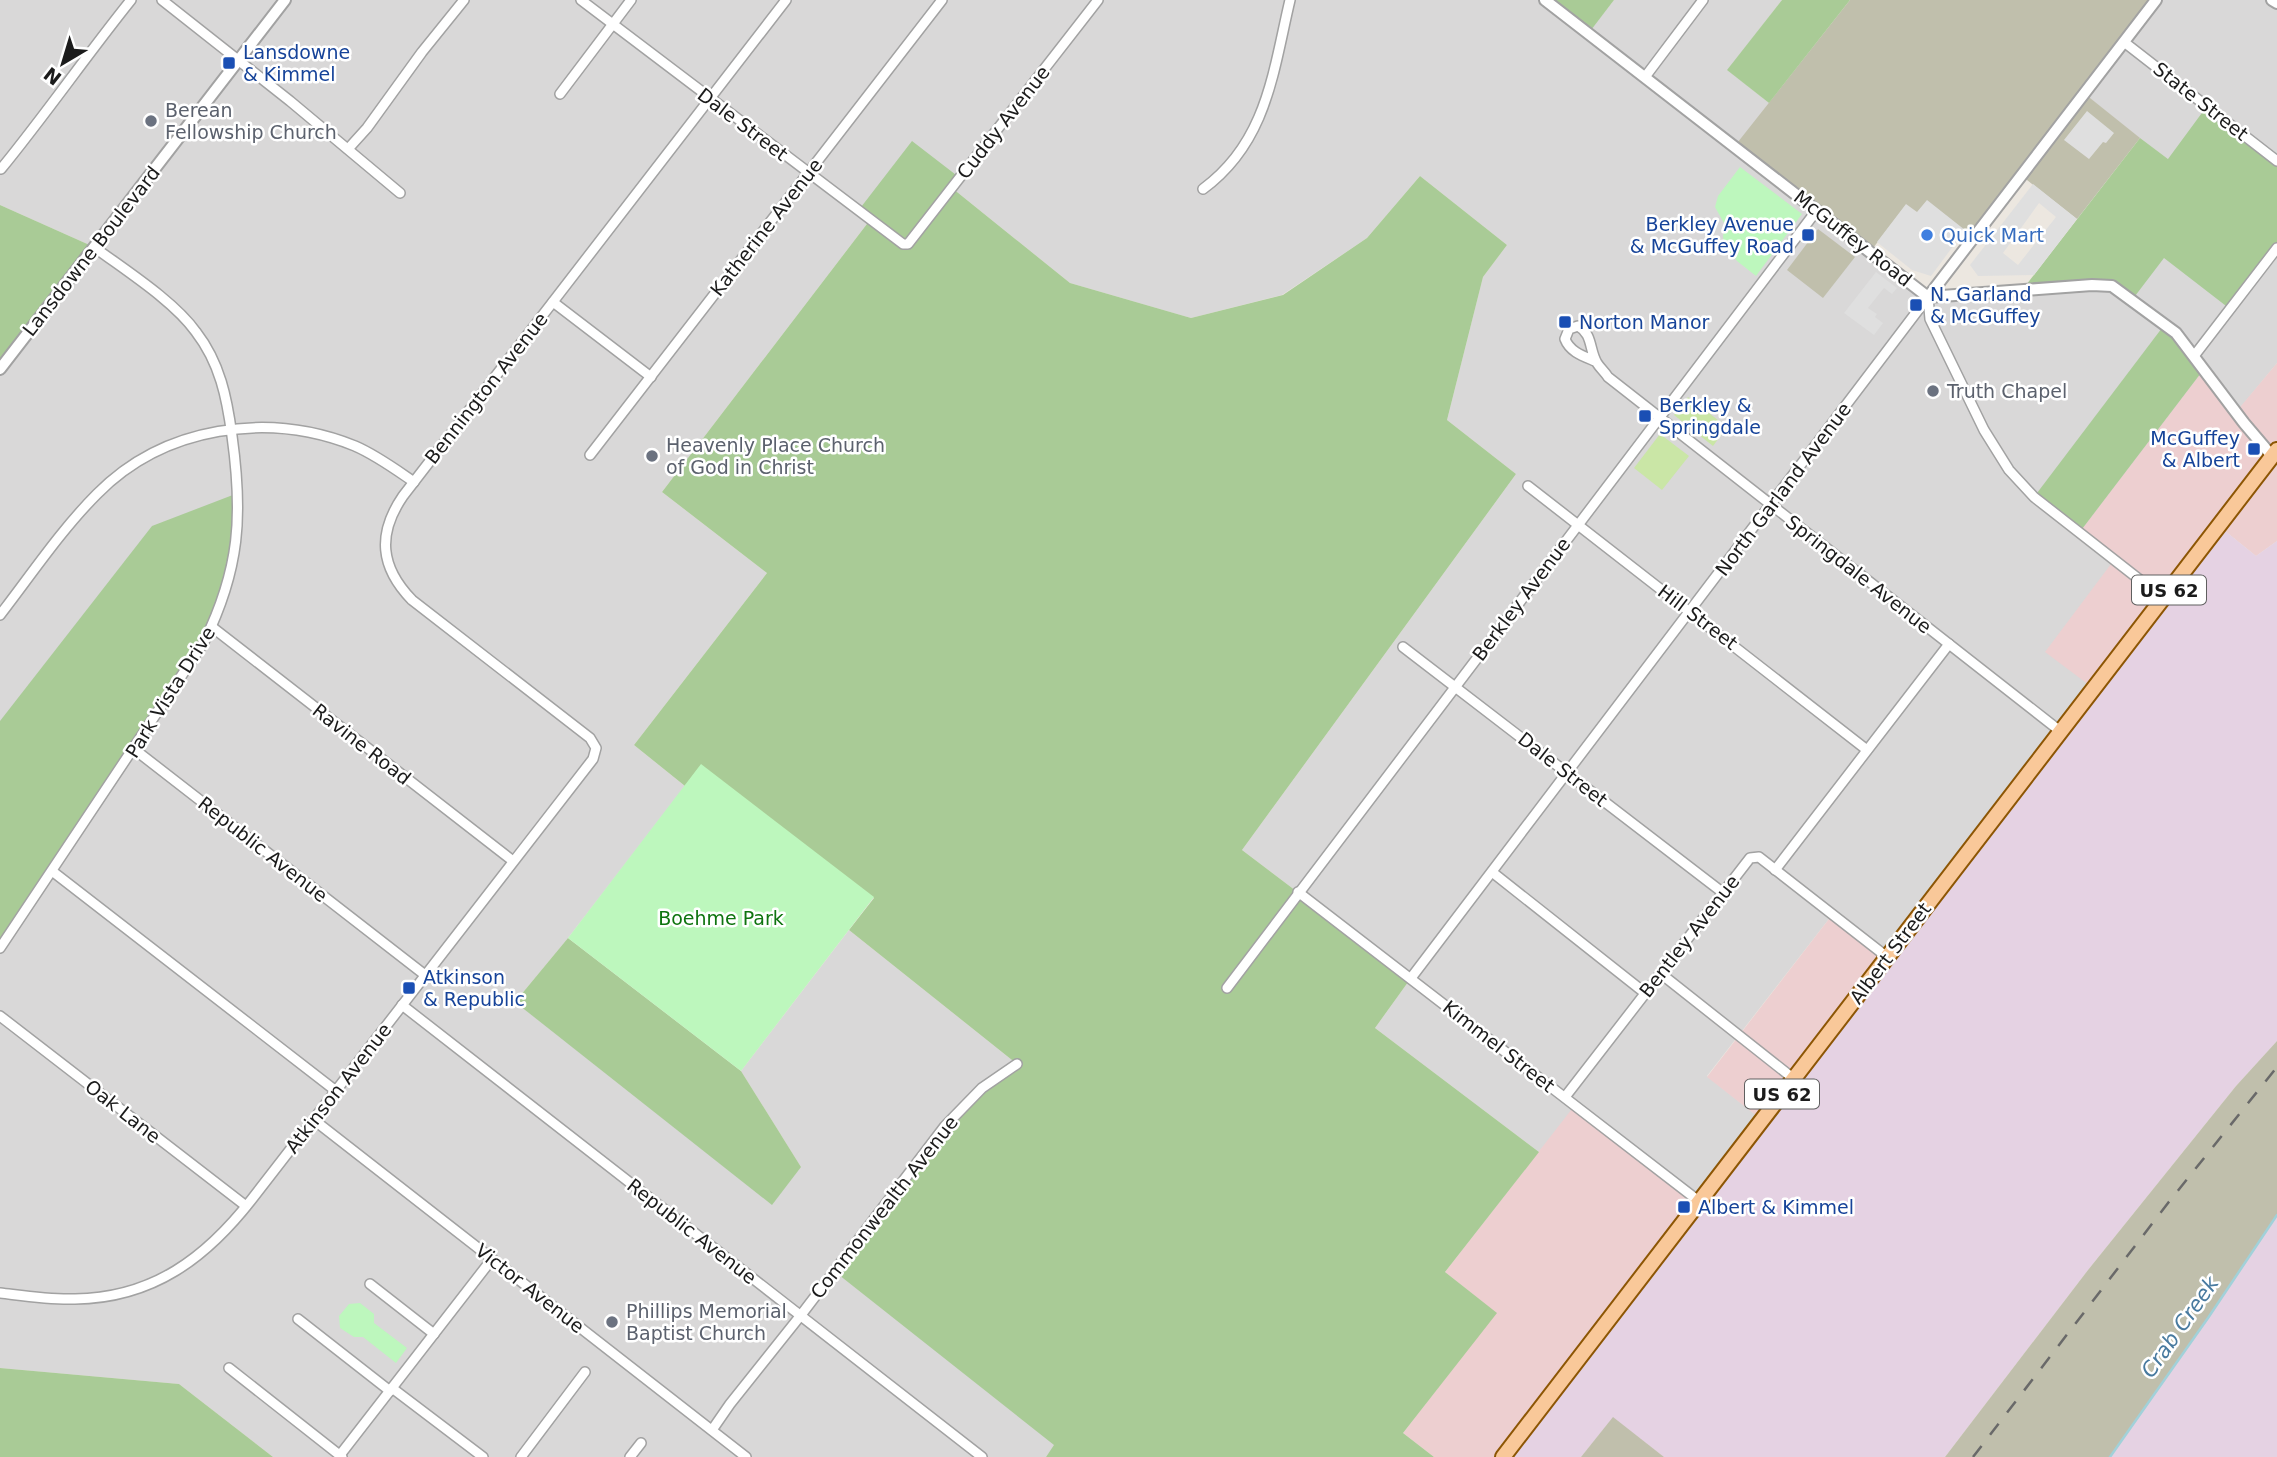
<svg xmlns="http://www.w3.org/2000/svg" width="2277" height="1457" font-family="'DejaVu Sans',sans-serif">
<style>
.residential{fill:#d9d8d8}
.commercial{fill:#edcfd0}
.industrial{fill:#e5d2e3}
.construction{fill:#c0bfac}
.grass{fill:#cae6a6}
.forest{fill:#a9cb96}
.park{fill:#bdf7bd}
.parking{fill:#dfdfdf;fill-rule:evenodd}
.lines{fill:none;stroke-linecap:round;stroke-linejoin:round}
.stream{stroke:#a1d1d9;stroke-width:2.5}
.minor-casing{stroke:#a2a2a2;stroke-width:12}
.tertiary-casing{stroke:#a2a2a2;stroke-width:14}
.primary-casing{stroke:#8d5604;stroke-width:18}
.minor{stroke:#fff;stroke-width:9}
.tertiary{stroke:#fff;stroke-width:10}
.primary{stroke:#f9c899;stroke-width:14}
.rail{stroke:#696969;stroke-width:2.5;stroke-dasharray:14 14;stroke-linecap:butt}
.transit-dot{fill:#1a4fb4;stroke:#fff;stroke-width:2.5}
.worship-dot{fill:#6b7280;stroke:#fff;stroke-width:2.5}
.shop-dot{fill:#3f7fe0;stroke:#fff;stroke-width:2.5}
.labels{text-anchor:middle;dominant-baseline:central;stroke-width:5;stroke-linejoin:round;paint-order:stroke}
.shield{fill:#fff;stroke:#5f5f5f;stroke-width:2}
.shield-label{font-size:18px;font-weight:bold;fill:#1b1b1b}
.transit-label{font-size:19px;fill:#164399;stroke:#fff;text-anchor:start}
.street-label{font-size:19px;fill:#1b1b1b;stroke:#fff}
.worship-label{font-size:19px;fill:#5b616d;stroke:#fff;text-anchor:start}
.shop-label{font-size:19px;fill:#366cbe;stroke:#fff;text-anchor:start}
.park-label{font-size:19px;fill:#0e740f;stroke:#fff}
.water-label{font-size:21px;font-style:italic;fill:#487a9f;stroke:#fff}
</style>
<rect width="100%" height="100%" fill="#ece7e0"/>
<g class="residential">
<polygon points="0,0 1549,0 1588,33 1614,0 1782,0 1728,70 1769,103 1735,147 1928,297 2023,289 2164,258 2277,248 2277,363 2114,560 2093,688 1887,957 1832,915 1707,1076 1762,1120 1700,1202 1576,1106 1539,1152 1375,1028 1411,978 1242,850 1516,474 1447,420 1483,277 1507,245 1420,176 1367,238 1282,295 1191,318 1070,283 952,188 870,220 662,492 767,573 634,745 685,786 568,938 515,1002 801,1167 741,1071 849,930 1017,1064 835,1271 1055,1445 1046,1457 273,1457 179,1384 0,1368 0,369 94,247 0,205"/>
<polygon points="2156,0 2273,0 2277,3 2277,161 2168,159 2139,138 2077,219 2022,176"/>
</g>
<g class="commercial">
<polygon points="2277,363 2277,450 2272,456 2277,466 2277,541 2256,556 2219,526 2093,688 2045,652 2114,560 2079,533 2204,369 2236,412"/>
<polygon points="1832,915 1887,957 1762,1120 1707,1077"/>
<polygon points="1575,1105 1700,1202 1503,1457 1434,1457 1403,1433 1496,1313 1445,1272"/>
</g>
<g class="industrial">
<polygon points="2219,526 2256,556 2277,541 2277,1041 2236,1086 2088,1270 1945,1457 1664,1457 1613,1418 1581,1457 1503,1457"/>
<polygon points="2277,1215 2277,1457 2110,1457 2208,1318"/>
</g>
<g class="construction">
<polygon points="1850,0 2156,0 2085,94 2140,138 2077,219 2022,176 1974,238 1927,201 1917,213 1906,205 1870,252 1734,147"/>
<polygon points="1818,229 1855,257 1823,298 1787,270"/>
<polygon points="2277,1041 2277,1215 2208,1318 2110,1457 1945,1457 2088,1270 2236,1086"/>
<polygon points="1613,1417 1664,1457 1581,1457"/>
</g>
<g class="grass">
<polygon points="1688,397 1727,427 1713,446 1674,415"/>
<polygon points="1660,434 1689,456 1662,490 1634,468"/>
</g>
<g class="forest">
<polygon points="1549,0 1614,0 1588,34"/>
<polygon points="1782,0 1850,0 1769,103 1727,70"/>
<polygon points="2207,106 2277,161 2277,248 2230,309 2164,258 2132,300 2112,286 2023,289 2140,138 2168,159"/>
<polygon points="912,141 960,178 952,188 1070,283 1191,318 1283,295 1367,238 1420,176 1507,245 1483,277 1447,420 1516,474 1242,850 1411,978 1375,1028 1539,1152 1445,1272 1497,1313 1403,1433 1434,1457 1046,1457 1054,1445 834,1271 963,1106 1017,1064 849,930 874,898 701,765 685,786 634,745 767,573 662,492 870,220 858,211"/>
<polygon points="0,205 94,247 0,369"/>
<polygon points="2165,324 2204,369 2079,533 2034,497"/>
<polygon points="238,493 234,561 204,642 0,948 0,721 152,526"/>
<polygon points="568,938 741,1071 801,1167 772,1205 515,1002"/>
<polygon points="0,1368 179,1384 273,1457 0,1457"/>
</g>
<g class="park">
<polygon points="1740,167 1802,214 1756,276 1737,261 1724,246 1723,236 1725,225 1715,207 1718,196"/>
<polygon points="701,764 874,897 741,1071 568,938"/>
<polygon points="360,1303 374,1314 374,1323 407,1348 396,1363 363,1337 354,1337 340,1328 339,1316 349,1304"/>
</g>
<g class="parking">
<polygon points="2087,111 2114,133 2106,143 2103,142 2089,159 2064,140"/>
<path d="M2033,184l44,35 -43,56 -56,1 -8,-11zM2039,203l17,14 -38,48 -15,-12z"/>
<polygon points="1927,200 1965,230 1931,276 1912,270 1877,242 1906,204 1917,212"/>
<polygon points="1876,272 1897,288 1892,294 1884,288 1868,308 1877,314 1875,317 1883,323 1874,335 1844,313"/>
</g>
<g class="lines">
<polyline class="stream" points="2110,1457 2208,1318 2277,1215"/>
<defs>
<g id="minor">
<polyline points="162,0 290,101 400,193"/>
<polyline points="581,0 903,244 908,244 1098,0"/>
<polyline points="2124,42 2277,161"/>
<polyline points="1645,77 1703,0"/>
<polyline points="560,94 631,0"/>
<polyline points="348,149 367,128 422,52 464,0"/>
<path d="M1,169c45,-55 85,-113 130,-169"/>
<path d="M1203,189c64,-47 70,-117 87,-189"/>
<polyline points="1928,297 1930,319 1984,430 2009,470 2034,497 2163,598"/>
<polyline points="553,302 651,377"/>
<polyline points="2194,356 2277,248"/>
<path d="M1595,361c-12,-5 -25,-9 -30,-22l4,-10 9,-3c15,8 11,24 19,37 3,5 8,9 11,14l452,354"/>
<polyline points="590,455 942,0"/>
<polyline points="1528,486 1867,750"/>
<path d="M0,615c31,-40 61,-85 97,-121 67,-68 171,-83 258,-48 21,9 40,23 59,36"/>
<polyline points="212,627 513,861"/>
<polyline points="1403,647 1722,892"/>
<polyline points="134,749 425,975"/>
<polyline points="1775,870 1949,644"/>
<polyline points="52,871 336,1091"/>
<polyline points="1492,872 1645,993"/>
<polyline points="1298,892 1700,1202"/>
<path d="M0,948l204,-306c36,-73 39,-127 28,-206 -5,-38 -12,-73 -36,-104 -22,-31 -71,-62 -102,-85"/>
<polyline points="1660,973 1794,1079"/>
<polyline points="1411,978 1928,297"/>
<polyline points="1227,988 1817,210"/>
<polyline points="402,1005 982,1457"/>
<polyline points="0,1016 246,1206"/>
<polyline points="1565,1097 1750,858 1759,857 1887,957"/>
<polyline points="314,1120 746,1457"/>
<polyline points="370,1284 434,1334"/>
<path d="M0,1293c25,3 50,7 75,6 78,-1 131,-41 177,-100l341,-440 3,-11 -6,-10 -178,-138c-32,-33 -35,-66 -9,-104l383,-496"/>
<polyline points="298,1319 390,1391"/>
<polyline points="229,1368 342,1457"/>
<polyline points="392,1388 483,1457"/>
<polyline points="712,1430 730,1404 801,1315 945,1126 982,1088 1017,1064"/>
<polyline points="340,1455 492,1259"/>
<polyline points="521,1457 585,1372"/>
<polyline points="630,1457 641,1443"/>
</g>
<g id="tertiary">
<polyline points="1545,0 1928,297 2092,285 2112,286 2176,333 2244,423 2272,456"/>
<polyline points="2272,0 2277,3"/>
<polyline points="1928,297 2156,0"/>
<polyline points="0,369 285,0"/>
</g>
<polyline id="primary" points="1503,1457 2277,450"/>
</defs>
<use href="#minor" class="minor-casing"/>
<use href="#tertiary" class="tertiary-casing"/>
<use href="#primary" class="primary-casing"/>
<use href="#minor" class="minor"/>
<use href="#tertiary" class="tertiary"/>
<use href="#primary" class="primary"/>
<polyline class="rail" points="1973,1457 2168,1203 2277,1067"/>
</g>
<g class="transit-dot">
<rect x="222" y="56" width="14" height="14" rx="3.5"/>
<rect x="1801" y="228" width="14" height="14" rx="3.5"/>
<rect x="1909" y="298" width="14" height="14" rx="3.5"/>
<rect x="1558" y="315" width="14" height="14" rx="3.5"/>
<rect x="1638" y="409" width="14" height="14" rx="3.5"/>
<rect x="2247" y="442" width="14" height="14" rx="3.5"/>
<rect x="402" y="981" width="14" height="14" rx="3.5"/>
<rect x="1677" y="1200" width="14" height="14" rx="3.5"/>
</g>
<g class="worship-dot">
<circle cx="151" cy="121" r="7"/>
<circle cx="1933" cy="391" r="7"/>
<circle cx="652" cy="456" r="7"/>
<circle cx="612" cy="1322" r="7"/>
</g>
<circle class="shop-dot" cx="1927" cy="235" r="7"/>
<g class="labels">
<g class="shield">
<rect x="2132" y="575.5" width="74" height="29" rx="5"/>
<rect x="1745" y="1079.5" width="74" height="29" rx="5"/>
</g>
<g class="shield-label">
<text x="2169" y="590">US 62</text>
<text x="1782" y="1094">US 62</text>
</g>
<g class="transit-label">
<text x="243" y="52">Lansdowne<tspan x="243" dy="22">&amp; Kimmel</tspan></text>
<text x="1794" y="224" text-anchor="end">Berkley Avenue<tspan x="1794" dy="22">&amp; McGuffey Road</tspan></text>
<text x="1930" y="294">N. Garland<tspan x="1930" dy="22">&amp; McGuffey</tspan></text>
<text x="1579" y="322">Norton Manor</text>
<text x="1659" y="405">Berkley &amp;<tspan x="1659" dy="22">Springdale</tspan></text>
<text x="2240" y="438" text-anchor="end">McGuffey<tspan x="2240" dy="22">&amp; Albert</tspan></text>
<text x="423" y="977">Atkinson<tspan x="423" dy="22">&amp; Republic</tspan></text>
<text x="1698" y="1207">Albert &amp; Kimmel</text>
</g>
<g class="street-label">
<text transform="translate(2201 101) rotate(38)">State Street</text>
<text transform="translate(1003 122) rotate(-52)">Cuddy Avenue</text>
<text transform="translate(743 124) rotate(37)">Dale Street</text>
<text transform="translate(766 227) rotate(-52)">Katherine Avenue</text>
<text transform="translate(1853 238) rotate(38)">McGuffey Road</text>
<text transform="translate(91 251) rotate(-52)">Lansdowne Boulevard</text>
<text transform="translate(486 388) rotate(-52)">Bennington Avenue</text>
<text transform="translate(1783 489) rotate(-53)">North Garland Avenue</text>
<text transform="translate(1859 574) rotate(38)">Springdale Avenue</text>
<text transform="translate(1521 599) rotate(-53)">Berkley Avenue</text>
<text transform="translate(1698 617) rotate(37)">Hill Street</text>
<text transform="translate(170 692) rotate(-58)">Park Vista Drive</text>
<text transform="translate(362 744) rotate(38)">Ravine Road</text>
<text transform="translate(1563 769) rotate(38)">Dale Street</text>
<text transform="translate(263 849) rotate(38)">Republic Avenue</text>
<text transform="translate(1689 936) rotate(-52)">Bentley Avenue</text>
<text transform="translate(1890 953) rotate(-53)">Albert Street</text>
<text transform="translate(1499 1046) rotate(38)">Kimmel Street</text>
<text transform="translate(338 1088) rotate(-52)">Atkinson Avenue</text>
<text transform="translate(123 1111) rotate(38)">Oak Lane</text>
<text transform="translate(884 1207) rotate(-52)">Commonwealth Avenue</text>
<text transform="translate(692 1231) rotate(38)">Republic Avenue</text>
<text transform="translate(530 1288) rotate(38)">Victor Avenue</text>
</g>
<g class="worship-label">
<text x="165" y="110">Berean<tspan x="165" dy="22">Fellowship Church</tspan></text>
<text x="1947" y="391">Truth Chapel</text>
<text x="666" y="445">Heavenly Place Church<tspan x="666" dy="22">of God in Christ</tspan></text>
<text x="626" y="1311">Phillips Memorial<tspan x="626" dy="22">Baptist Church</tspan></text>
</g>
<g class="shop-label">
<text x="1941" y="235">Quick Mart</text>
</g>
<g class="park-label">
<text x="721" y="918">Boehme Park</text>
</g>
<g class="water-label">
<text transform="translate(2180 1327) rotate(-55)">Crab Creek</text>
</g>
</g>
<g transform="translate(63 63) rotate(218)" stroke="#ffffff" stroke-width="5" paint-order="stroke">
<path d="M0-5L12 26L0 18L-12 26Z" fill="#1b1b1b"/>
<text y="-10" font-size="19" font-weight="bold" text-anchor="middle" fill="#1b1b1b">N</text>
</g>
</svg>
